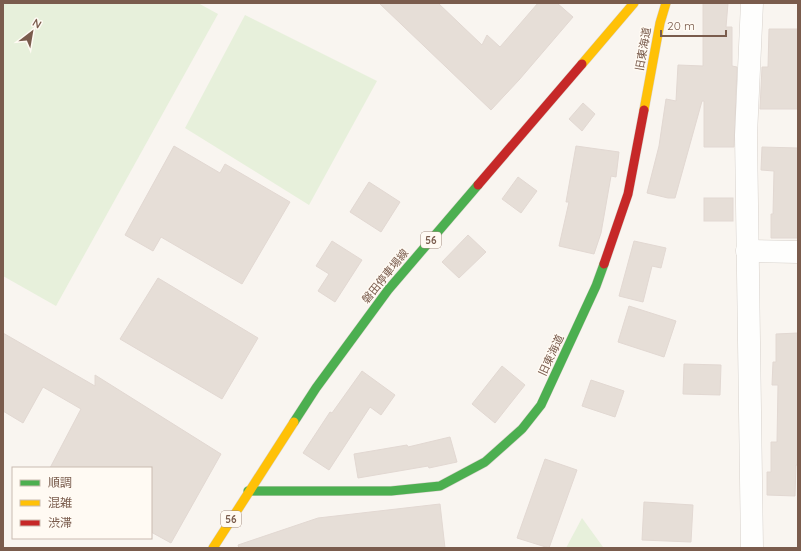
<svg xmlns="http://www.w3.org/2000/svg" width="801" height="551" font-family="Quicksand,'Noto Sans JP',sans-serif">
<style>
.green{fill:#e7f0db}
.building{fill:#e6ded7;stroke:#e2d8d2}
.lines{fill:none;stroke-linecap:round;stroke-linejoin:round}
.street-casing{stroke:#d7d1cb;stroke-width:23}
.fast-casing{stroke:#d9d2cb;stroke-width:10}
.slow-casing{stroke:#d9d2cb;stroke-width:10}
.jam-casing{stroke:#d9d2cb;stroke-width:10}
.street{stroke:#fefefd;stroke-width:22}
.fast{stroke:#4caf50;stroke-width:9}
.slow{stroke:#ffc107;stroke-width:9}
.jam{stroke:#c62828;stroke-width:9}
.labels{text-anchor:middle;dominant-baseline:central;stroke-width:3;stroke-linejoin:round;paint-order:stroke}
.shield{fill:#fffaf3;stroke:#a28b7f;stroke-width:1}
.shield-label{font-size:10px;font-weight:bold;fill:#7a5c4d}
.street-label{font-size:11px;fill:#7a5c4d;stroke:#fffaf3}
</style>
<rect width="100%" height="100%" fill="#f9f5f0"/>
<g class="green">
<polygon points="3,3 198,3 218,14 56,306 3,276"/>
<polygon points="245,15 377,81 309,205 185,128"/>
<polygon points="582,518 603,547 603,548 566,548"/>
</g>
<g class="building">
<polygon points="379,3 438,3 482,45 487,35 500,47 538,3 557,3 573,17 519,80 491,110"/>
<polygon points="703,3 728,3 726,27 732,27 732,66 737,67 734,147 704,147 704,101 702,101 675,198 668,198 647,193 659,146 666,99 676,101 678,65 703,66"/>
<polygon points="769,29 798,29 798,109 760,109 762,67 768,67"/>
<polygon points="583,103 595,114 582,131 569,119"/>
<polygon points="174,146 220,173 225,164 290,202 242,284 161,237 153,251 125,235"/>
<polygon points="576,146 619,152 616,177 611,176 601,233 594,254 559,246 569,202 566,202"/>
<polygon points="762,147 798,148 798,238 771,238 771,214 773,214 774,171 761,170"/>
<polygon points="518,177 537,191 521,213 502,199"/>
<polygon points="369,182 400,202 381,232 350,212"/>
<rect x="704" y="198" width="29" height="23"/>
<polygon points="468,235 486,252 459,278 442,262"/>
<polygon points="332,241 362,260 335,302 318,291 329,274 316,266"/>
<polygon points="634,241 666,248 661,268 652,266 643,302 619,296"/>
<polygon points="158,278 258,338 222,399 120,339"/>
<polygon points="629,306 676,321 664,357 618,342"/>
<polygon points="3,333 95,386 95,375 221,454 171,543 151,532 151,468 50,468 81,409 43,387 23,423 3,411"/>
<polygon points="798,333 798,465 796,465 795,496 767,495 767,472 771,472 771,442 777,442 778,385 772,385 773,362 776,362 776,334"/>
<polygon points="684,364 721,365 720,395 683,394"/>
<polygon points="502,366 525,385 495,423 472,404"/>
<polygon points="362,371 395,395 381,415 370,407 329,470 303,453 330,412 332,413"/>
<polygon points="591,380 624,391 615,417 582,406"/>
<polygon points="450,437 457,462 429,468 428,466 358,478 354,454 407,445 408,447"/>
<polygon points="545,459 577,470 549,548 517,538"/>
<polygon points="644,502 693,505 691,542 642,540"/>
<polygon points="440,504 445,548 239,548 238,545 318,518"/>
</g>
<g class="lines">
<defs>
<g id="street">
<polyline points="747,251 798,252"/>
<polyline points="752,548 746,135 752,3"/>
</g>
<g id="fast">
<polyline points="294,422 316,388 388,290 478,185"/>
<polyline points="248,491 391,491 440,486 485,462 522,429 541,405 596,286 604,264"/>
</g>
<g id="slow">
<polyline points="582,64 634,3"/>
<polyline points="644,110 660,23 666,3"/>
<polyline points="213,548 294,422"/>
</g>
<g id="jam">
<polyline points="478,185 582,64"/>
<polyline points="604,264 628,194 644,110"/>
</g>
</defs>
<use href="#street" class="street-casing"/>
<use href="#fast" class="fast-casing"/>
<use href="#slow" class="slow-casing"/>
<use href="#jam" class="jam-casing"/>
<use href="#street" class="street"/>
<use href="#fast" class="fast"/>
<use href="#slow" class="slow"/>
<use href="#jam" class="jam"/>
</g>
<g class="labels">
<g class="shield">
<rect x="421" y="232" width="20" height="16" rx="3"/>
<rect x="221" y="511" width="20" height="16" rx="3"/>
</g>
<g class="shield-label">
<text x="431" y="240">56</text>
<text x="231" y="519">56</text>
</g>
<g class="street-label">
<text transform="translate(643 49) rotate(-80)">旧東海道</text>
<text transform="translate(385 276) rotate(-51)">磐田停車場線</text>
<text transform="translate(551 355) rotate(-65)">旧東海道</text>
</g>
</g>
<rect width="801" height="551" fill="none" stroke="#7a5c4d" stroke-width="8"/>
<rect x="12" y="467" width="140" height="72" fill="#fffaf3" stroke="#cabbb1"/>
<rect x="20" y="480" width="20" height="6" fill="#4caf50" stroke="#cabbb1"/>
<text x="48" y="487" font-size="12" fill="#7a5c4d">順調</text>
<rect x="20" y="500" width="20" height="6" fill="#ffc107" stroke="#cabbb1"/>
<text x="48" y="507" font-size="12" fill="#7a5c4d">混雑</text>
<rect x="20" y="520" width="20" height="6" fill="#c62828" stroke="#cabbb1"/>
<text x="48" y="527" font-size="12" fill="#7a5c4d">渋滞</text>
<g transform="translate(32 32) rotate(31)" stroke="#fffaf3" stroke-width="3" paint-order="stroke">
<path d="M0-3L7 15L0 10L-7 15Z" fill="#7a5c4d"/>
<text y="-6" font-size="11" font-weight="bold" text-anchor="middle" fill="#7a5c4d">N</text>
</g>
<path d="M661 30v6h65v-6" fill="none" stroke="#7a5c4d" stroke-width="2"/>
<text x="667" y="30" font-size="12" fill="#7a5c4d" stroke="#fffaf3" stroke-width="3" paint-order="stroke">20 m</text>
</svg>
